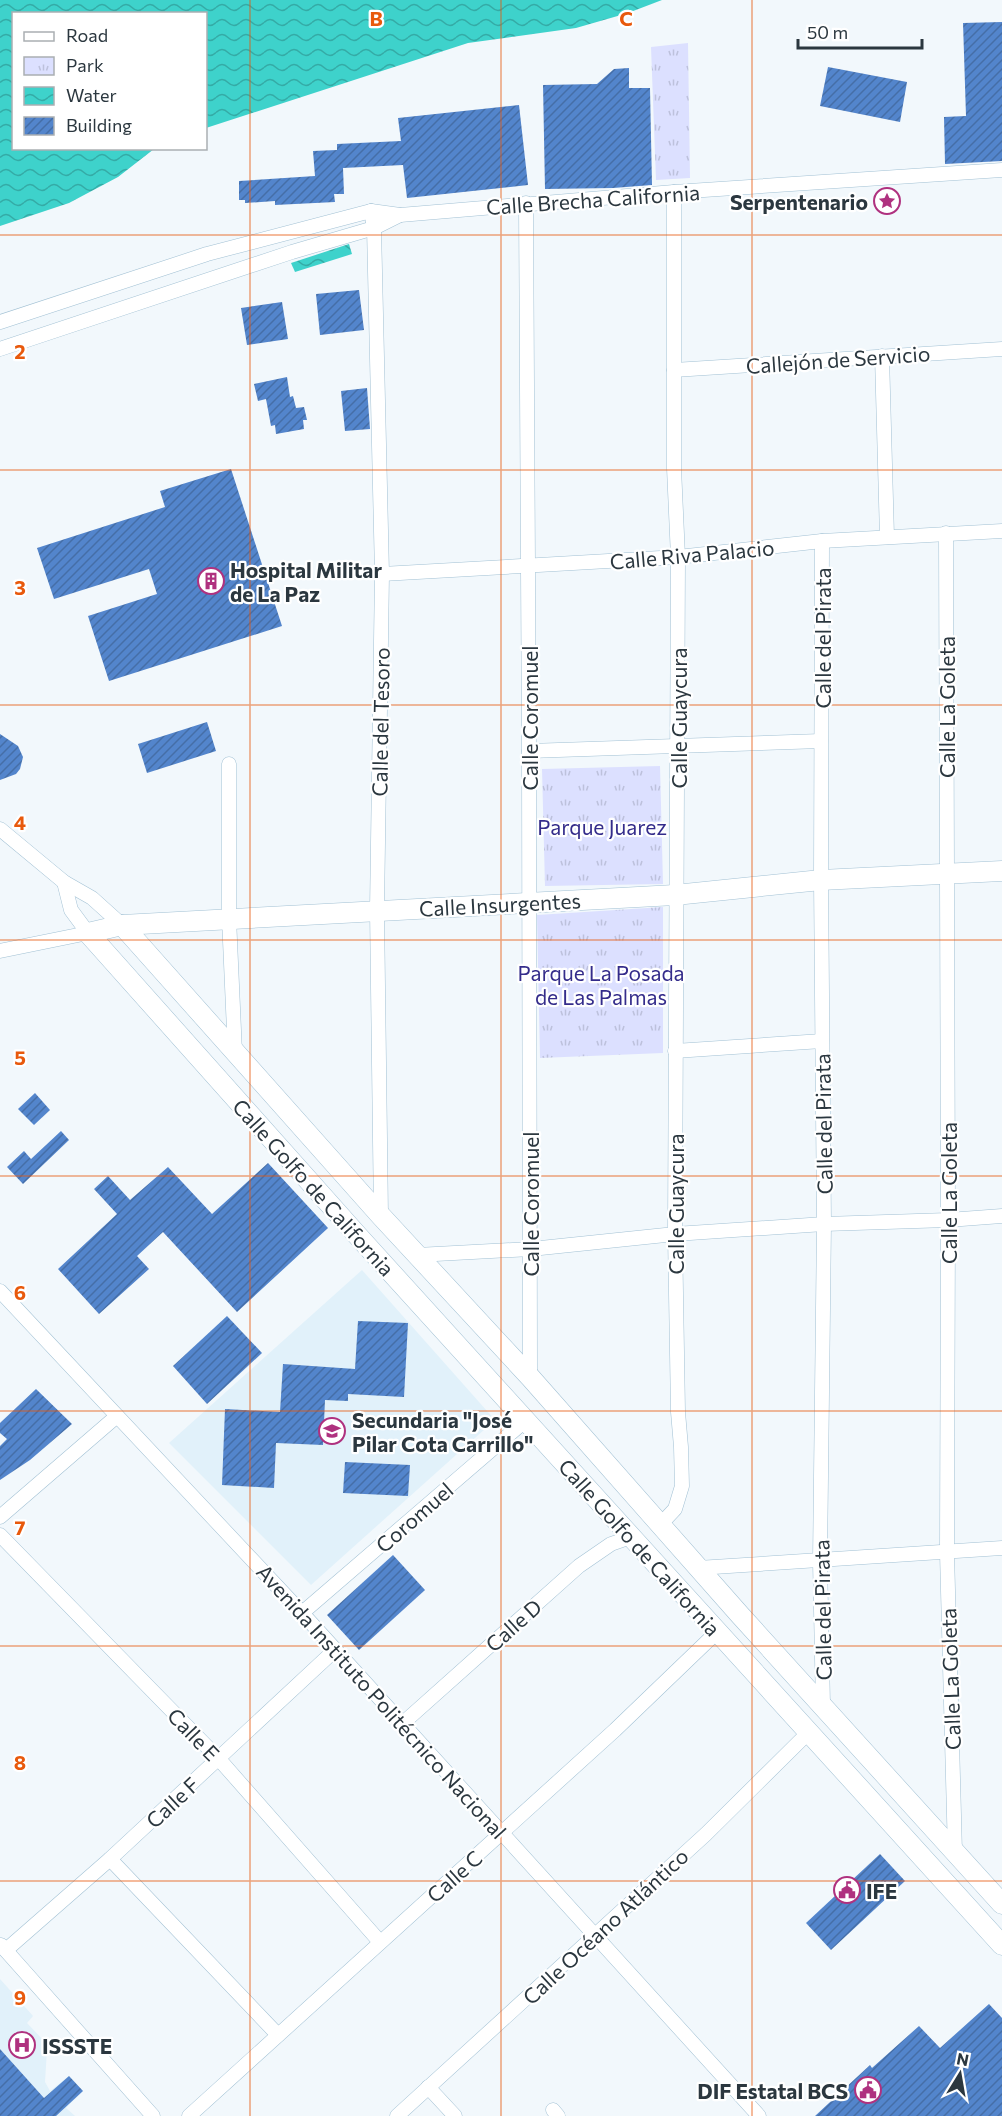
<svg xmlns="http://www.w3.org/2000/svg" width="1002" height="2116" font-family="Commissioner,sans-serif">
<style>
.built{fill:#e1f1fa}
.park{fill:url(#park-tufts)}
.water{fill:url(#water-waves)}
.building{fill:url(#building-hatch)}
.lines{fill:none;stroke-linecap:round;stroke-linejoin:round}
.street-casing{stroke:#a2c1d4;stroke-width:15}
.secondary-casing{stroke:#a2c1d4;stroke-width:21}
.street{stroke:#fff;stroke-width:14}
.secondary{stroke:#fff;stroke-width:20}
.grid{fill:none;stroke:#e8590c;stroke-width:1.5;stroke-opacity:0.55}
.labels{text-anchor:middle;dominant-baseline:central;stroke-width:4.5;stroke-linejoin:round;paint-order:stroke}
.street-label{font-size:21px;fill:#2b373f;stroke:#fff}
.poi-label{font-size:21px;font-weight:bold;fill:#2b373f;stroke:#fff;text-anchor:start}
.park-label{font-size:21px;fill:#342c8b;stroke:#fff}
.grid-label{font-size:20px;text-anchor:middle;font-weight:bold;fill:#e8590c;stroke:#fff;stroke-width:4.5;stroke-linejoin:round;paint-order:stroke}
</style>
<defs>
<pattern id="park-tufts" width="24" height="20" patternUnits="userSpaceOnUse" patternTransform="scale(1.5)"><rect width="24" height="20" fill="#dce0ff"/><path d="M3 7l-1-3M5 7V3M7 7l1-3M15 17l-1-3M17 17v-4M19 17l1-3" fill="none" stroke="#bdc1dc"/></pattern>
<pattern id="water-waves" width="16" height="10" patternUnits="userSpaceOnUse" patternTransform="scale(1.5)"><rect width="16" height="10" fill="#3ed2cb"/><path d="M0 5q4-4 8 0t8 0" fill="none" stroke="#34aba6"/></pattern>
<pattern id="building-hatch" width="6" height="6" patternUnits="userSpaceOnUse" patternTransform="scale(1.5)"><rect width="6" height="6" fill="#5385cc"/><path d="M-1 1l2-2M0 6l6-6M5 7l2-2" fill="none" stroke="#456ea7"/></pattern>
</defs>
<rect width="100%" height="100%" fill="#f2f8fc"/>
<g class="built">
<polygon points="362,1270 495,1420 311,1585 169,1443"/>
<polygon points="0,1979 33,2016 27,2023 43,2040 47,2050 45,2082 50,2091 69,2076 83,2091 66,2108 75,2116 0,2116"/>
</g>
<g class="park">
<polygon points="688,43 690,178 656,180 651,47"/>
<polygon points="660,766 663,884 545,886 542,769"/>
<polygon points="663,907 663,1053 540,1058 537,915"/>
</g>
<g class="water">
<polygon points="0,0 662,0 628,13 576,28 468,43 206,128 206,14 14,14 14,148 154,149 118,177 69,203 0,226"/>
<polygon points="349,244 352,254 295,272 291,263"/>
</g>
<g class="building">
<polygon points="1002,22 1002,161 945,164 944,117 966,116 963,23"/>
<polygon points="828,67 907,82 900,122 820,106"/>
<polygon points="629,68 629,88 650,88 652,185 613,188 545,189 543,85 597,84 614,69"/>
<polygon points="519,105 528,185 407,198 403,165 343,168 344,194 334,194 335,202 275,205 275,201 245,203 245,200 239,200 239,181 315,176 313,151 337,150 337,144 401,141 398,118"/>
<polygon points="359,290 364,330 320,335 316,294"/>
<polygon points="282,302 288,339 247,345 241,308"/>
<polygon points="287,377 290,397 293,396 296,408 304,407 307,420 303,420 304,429 276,434 275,425 271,426 266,399 258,401 254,384"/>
<polygon points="367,388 370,429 345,431 341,391"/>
<polygon points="231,469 282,626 109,681 88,616 157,594 149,569 54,599 37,548 165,507 160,491"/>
<polygon points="207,722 216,751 147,773 138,744"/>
<polygon points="0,734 18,746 23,757 20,769 16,774 0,780"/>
<polygon points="35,1093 50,1110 34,1125 18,1109"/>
<polygon points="61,1131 69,1140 23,1184 7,1167 24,1151 31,1159"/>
<polygon points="268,1163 328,1228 237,1312 163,1232 137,1256 149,1269 99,1314 58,1269 117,1214 94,1189 108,1176 130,1200 168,1167 212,1214"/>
<polygon points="227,1316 262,1353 207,1404 173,1366"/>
<polygon points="358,1321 408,1323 404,1397 348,1394 348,1401 325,1400 323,1445 276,1443 274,1488 222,1485 225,1409 280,1412 283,1364 355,1369"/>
<polygon points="36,1389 72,1424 30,1460 0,1480 0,1446 7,1439 0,1433 0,1423"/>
<polygon points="345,1462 410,1465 408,1496 343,1493"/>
<polygon points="393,1555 425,1590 359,1650 327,1615"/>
<polygon points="880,1854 905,1881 831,1950 806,1923"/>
<polygon points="989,2004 1002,2018 1002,2116 815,2116 870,2065 872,2068 919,2026 940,2048"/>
<polygon points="0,2049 44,2098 69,2076 83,2091 56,2116 0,2116"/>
</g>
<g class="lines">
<defs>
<g id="street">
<polyline points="526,203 529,751 530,1377"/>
<polyline points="371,211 374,228 382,574 377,910 381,1216"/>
<polyline points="0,322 207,254 371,211 400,215 674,192 1002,170"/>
<polyline points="0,349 292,252 374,228 400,215"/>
<polyline points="882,356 887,537"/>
<polyline points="674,370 1002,349"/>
<polyline points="946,533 948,1220 947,1553 955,1853"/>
<polyline points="822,541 821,880 824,1224 820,1561 823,1706"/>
<polyline points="382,574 678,557 822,541 1002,531"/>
<polyline points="529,751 821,741"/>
<polyline points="229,764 229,918 235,1053"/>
<polyline points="0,829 64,882 92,898 122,925"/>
<polyline points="0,951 88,933 71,910 64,882"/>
<polyline points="675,1051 822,1041"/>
<polyline points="417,1255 531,1249 675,1234 824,1224 948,1220 1002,1216"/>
<polyline points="0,1291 302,1613 759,2116"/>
<polyline points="0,1517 117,1416"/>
<polyline points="660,1525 675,1509 682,1486 681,1447 678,1412 675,1234 678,557 674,468 674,192"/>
<polyline points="0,1535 218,1758 380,1942"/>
<polyline points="698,1568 1002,1548"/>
<polyline points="302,1613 526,1420"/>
<polyline points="402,1724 579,1566 611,1544 631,1537"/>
<polyline points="110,1859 278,2035"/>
<polyline points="1,1945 153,2116"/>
<polyline points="6,1950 110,1859 335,1650"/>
<polyline points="428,2087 455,2116"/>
<polyline points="553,2110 558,2116"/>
<polyline points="189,2116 615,1730 717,1632"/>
<polyline points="397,2116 706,1834 809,1732"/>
</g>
<g id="secondary">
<polyline points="1002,871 821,880 675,895 122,925 88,933 358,1236 1002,1945"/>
<polyline points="122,925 381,1216 530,1377 740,1615 1002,1904"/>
</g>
</defs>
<use href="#street" class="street-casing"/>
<use href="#secondary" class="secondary-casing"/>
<use href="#street" class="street"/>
<use href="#secondary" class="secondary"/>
</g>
<path class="grid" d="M250,0v2116M501,0v2116M752,0v2116M0,235h1002M0,470h1002M0,705h1002M0,940h1002M0,1176h1002M0,1411h1002M0,1646h1002M0,1881h1002"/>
<defs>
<symbol id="sight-ring" viewBox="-11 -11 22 22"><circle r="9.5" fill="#fff" stroke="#af317f" stroke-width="1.5"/><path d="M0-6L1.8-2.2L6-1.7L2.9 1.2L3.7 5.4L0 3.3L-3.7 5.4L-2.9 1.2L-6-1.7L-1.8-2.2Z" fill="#af317f"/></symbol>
<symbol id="building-ring" viewBox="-11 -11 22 22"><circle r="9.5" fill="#fff" stroke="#af317f" stroke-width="1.5"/><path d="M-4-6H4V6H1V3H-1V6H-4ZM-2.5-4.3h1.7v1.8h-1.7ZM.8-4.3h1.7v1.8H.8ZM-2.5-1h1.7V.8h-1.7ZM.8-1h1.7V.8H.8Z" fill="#af317f"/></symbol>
<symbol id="school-ring" viewBox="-11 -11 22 22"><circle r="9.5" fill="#fff" stroke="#af317f" stroke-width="1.5"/><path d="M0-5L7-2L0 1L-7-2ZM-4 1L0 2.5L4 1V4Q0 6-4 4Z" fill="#af317f"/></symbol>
<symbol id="civic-ring" viewBox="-11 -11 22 22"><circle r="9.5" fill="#fff" stroke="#af317f" stroke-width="1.5"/><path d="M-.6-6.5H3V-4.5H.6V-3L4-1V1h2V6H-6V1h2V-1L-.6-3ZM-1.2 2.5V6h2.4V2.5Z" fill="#af317f"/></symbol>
<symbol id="hospital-ring" viewBox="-11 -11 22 22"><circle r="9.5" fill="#fff" stroke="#af317f" stroke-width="1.5"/><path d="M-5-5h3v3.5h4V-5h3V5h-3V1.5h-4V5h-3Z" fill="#af317f"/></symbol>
</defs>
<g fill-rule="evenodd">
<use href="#sight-ring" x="872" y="186" width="30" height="30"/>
<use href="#building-ring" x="196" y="566" width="30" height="30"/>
<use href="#school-ring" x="317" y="1416" width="30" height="30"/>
<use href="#civic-ring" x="832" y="1875" width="30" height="30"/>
<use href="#hospital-ring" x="7" y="2030" width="30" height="30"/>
<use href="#civic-ring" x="853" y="2075" width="30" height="30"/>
</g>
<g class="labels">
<g class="street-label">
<text transform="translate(593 199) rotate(-4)">Calle Brecha California</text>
<text transform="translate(838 359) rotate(-4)">Callejón de Servicio</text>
<text transform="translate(692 554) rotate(-5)">Calle Riva Palacio</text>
<text transform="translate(822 638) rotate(-90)">Calle del Pirata</text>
<text transform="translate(946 707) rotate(-90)">Calle La Goleta</text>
<text transform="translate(529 718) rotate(-90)">Calle Coromuel</text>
<text transform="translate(678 718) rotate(-90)">Calle Guaycura</text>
<text transform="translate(380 722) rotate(-89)">Calle del Tesoro</text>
<text transform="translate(500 904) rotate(-3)">Calle Insurgentes</text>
<text transform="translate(823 1124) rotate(-91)">Calle del Pirata</text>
<text transform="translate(314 1187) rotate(48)">Calle Golfo de California</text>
<text transform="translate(948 1193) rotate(-90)">Calle La Goleta</text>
<text transform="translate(530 1204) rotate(-90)">Calle Coromuel</text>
<text transform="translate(675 1204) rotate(-90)">Calle Guaycura</text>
<text transform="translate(414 1517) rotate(-41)">Coromuel</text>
<text transform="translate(640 1547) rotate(48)">Calle Golfo de California</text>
<text transform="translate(822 1610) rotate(-91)">Calle del Pirata</text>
<text transform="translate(513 1625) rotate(-42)">Calle D</text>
<text transform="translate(950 1679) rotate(-92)">Calle La Goleta</text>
<text transform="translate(382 1701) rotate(48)">Avenida Instituto Politécnico Nacional</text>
<text transform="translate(194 1734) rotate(46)">Calle E</text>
<text transform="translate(172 1802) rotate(-43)">Calle F</text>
<text transform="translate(454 1876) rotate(-42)">Calle C</text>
<text transform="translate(605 1926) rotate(-43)">Calle Océano Atlántico</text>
</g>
<g class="poi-label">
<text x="868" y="201" text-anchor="end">Serpentenario</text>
<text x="230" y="569">Hospital Militar<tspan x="230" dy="24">de La Paz</tspan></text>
<text x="352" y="1419">Secundaria "José<tspan x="352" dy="24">Pilar Cota Carrillo"</tspan></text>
<text x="866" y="1890">IFE</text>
<text x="42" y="2045">ISSSTE</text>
<text x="848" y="2090" text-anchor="end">DIF Estatal BCS</text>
</g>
<g class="park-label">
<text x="602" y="826">Parque Juarez</text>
<text x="601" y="972">Parque La Posada<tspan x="601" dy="24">de Las Palmas</tspan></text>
</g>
</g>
<g class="grid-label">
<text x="376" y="26">B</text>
<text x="626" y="26">C</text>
<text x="20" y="359">2</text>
<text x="20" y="595">3</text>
<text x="20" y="830">4</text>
<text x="20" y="1065">5</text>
<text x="20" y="1300">6</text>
<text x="20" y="1535">7</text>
<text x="20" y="1770">8</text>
<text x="20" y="2005">9</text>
</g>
<rect x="12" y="12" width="195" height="138" fill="#ffffff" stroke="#aaafb2" stroke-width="1.5"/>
<rect x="24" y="32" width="30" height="9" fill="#ffffff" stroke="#aaafb2" stroke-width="1.5"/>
<text x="66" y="42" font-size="18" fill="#2b373f">Road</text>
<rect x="24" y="57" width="30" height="18" fill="url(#park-tufts)" stroke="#aaafb2" stroke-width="1.5"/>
<text x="66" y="72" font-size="18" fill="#2b373f">Park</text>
<rect x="24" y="87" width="30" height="18" fill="url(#water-waves)" stroke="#aaafb2" stroke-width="1.5"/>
<text x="66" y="102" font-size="18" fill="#2b373f">Water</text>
<rect x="24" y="117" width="30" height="18" fill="url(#building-hatch)" stroke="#aaafb2" stroke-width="1.5"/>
<text x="66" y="132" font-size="18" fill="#2b373f">Building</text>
<g transform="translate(960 2074) rotate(11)" stroke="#ffffff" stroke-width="4.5" paint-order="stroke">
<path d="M0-4.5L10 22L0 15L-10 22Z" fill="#2b373f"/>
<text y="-9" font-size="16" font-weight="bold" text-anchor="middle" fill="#2b373f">N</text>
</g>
<path d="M798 39v9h124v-9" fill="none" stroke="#2b373f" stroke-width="3"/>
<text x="807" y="39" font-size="18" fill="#2b373f" stroke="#ffffff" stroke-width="4.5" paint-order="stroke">50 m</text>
</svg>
